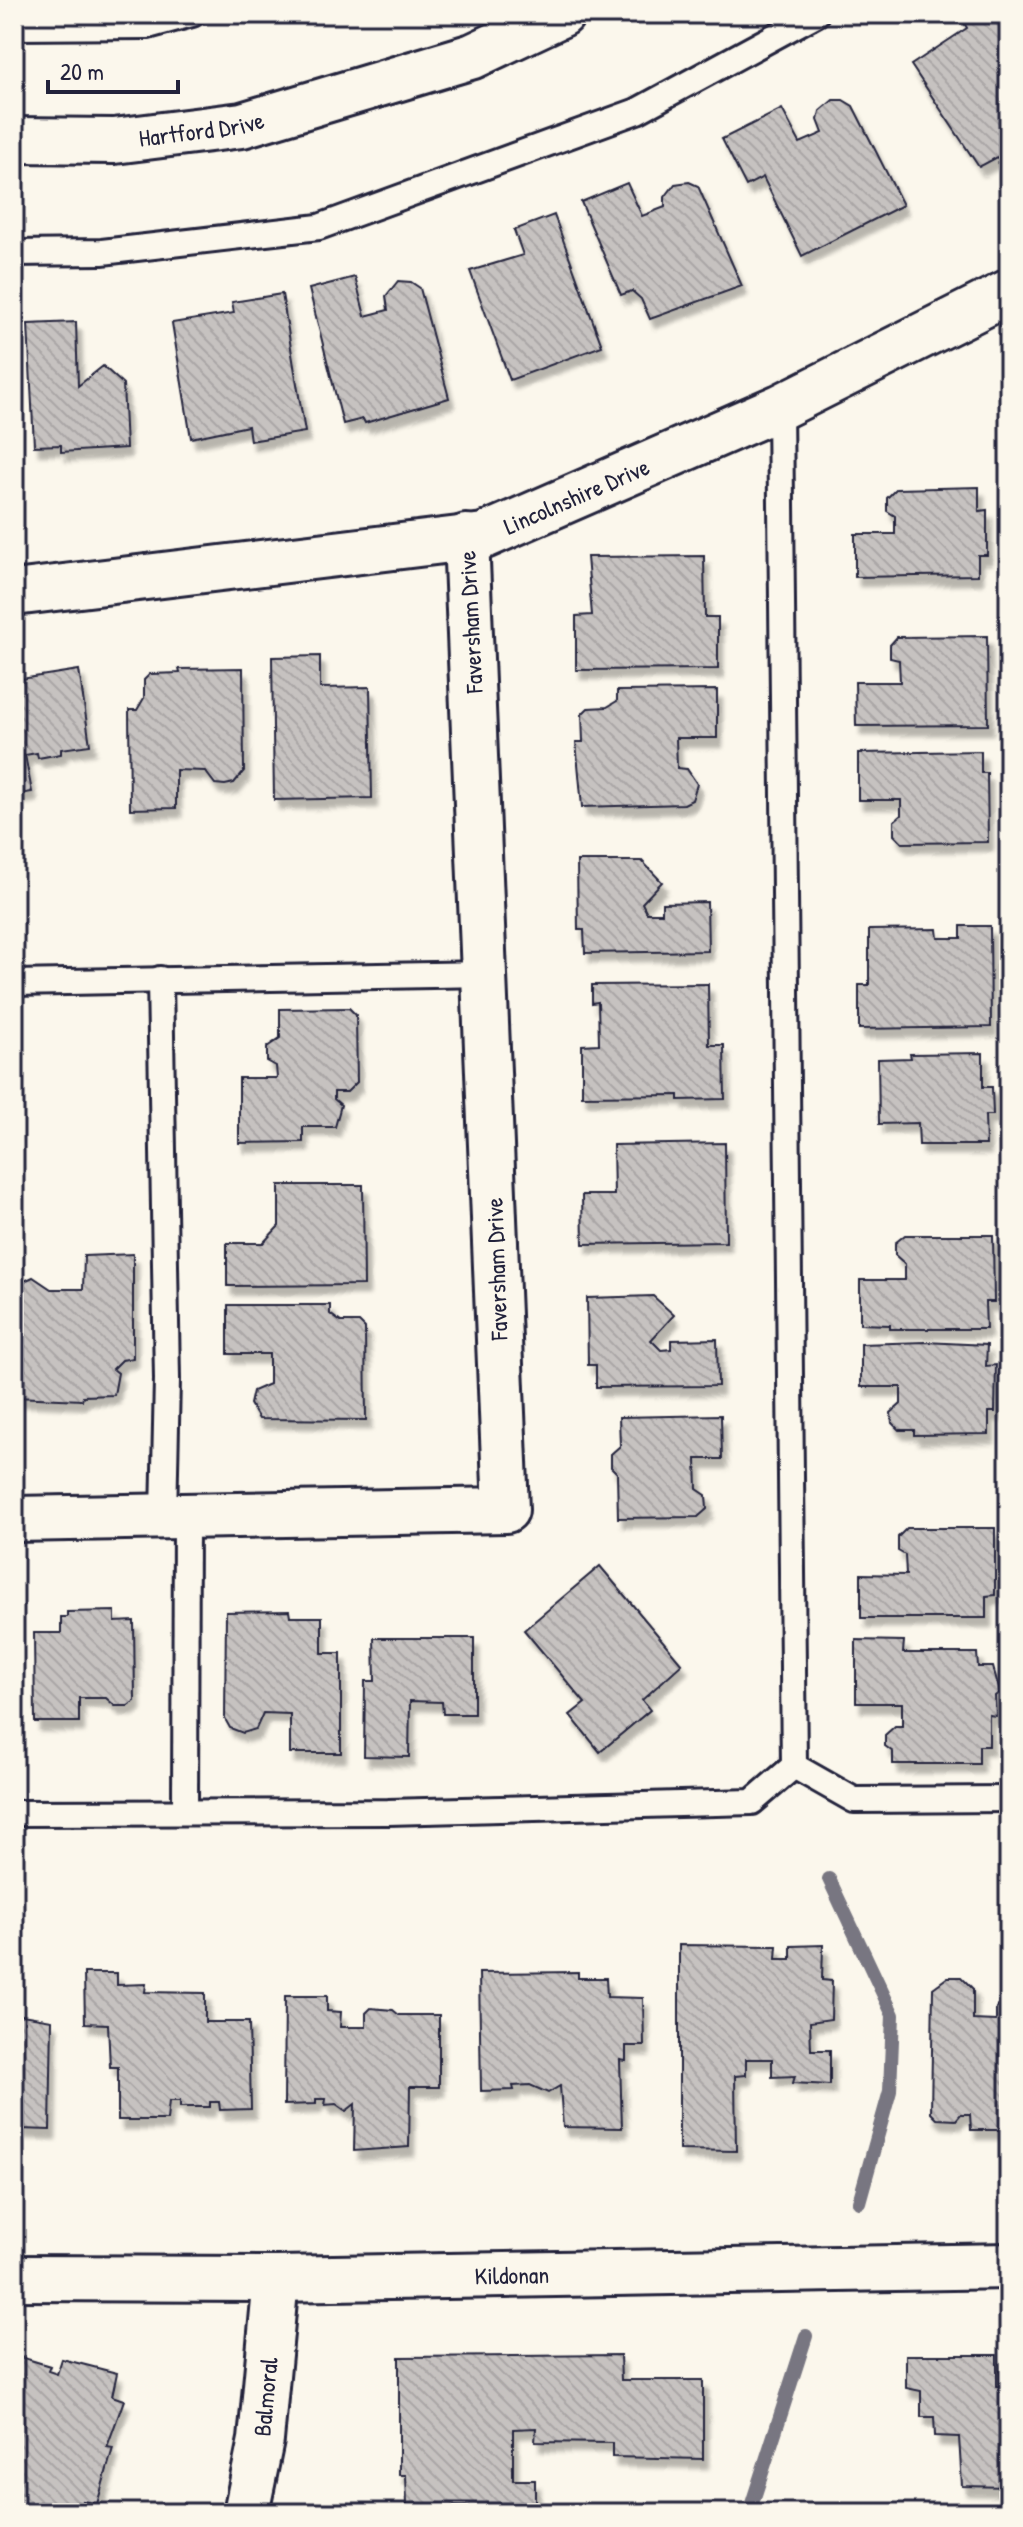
<svg xmlns="http://www.w3.org/2000/svg" width="1023" height="2527" font-family="'Patrick Hand',sans-serif">
<style>
.lines{fill:none;stroke-linecap:round;stroke-linejoin:round}
.stream{stroke:#787681;stroke-width:14}
.building{fill:url(#building-back-hatch);stroke:#22223b;stroke-width:2;filter:url(#shadow)}
.service-casing{stroke:#22223b;stroke-width:30}
.minor-casing{stroke:#22223b;stroke-width:50}
.tertiary-casing{stroke:#22223b;stroke-width:50}
.service{stroke:#fbf7ec;stroke-width:24}
.minor{stroke:#fbf7ec;stroke-width:44}
.tertiary{stroke:#fbf7ec;stroke-width:44}
.labels{text-anchor:middle;dominant-baseline:central;stroke-width:7;stroke-linejoin:round;paint-order:stroke}
.street-label{font-size:24px;fill:#22223b;stroke:#fbf7ec}
</style>
<defs>
<pattern id="building-back-hatch" width="6" height="6" patternUnits="userSpaceOnUse" patternTransform="scale(2)"><rect width="6" height="6" fill="#c6c2c0"/><path d="M-1 5l2 2M0 0l6 6M5-1l2 2" fill="none" stroke="#aaa6a6"/></pattern>
<filter id="shadow"><feDropShadow dx="5" dy="9" stdDeviation="2" flood-color="#0004"/></filter>
</defs>
<rect width="100%" height="100%" fill="#fbf7ec"/>
<filter id="ink" filterUnits="userSpaceOnUse"><feTurbulence type="fractalNoise" baseFrequency=".0125" numOctaves="2"/><feDisplacementMap in="SourceGraphic" scale="16" xChannelSelector="R" yChannelSelector="G"/><feConvolveMatrix kernelMatrix="1 2 1 2 8 2 1 2 1" color-interpolation-filters="sRGB"/></filter>
<g filter="url(#ink)">
<g class="lines">
<g class="stream">
<polyline points="829,1879 893,2015 890,2091 859,2202"/>
<polyline points="749,2513 806,2336"/>
</g>
</g>
<g class="building">
<polygon points="959,14 1009,14 1009,151 979,167 911,65 967,28"/>
<polygon points="833,100 843,100 853,106 903,205 802,256 763,177 746,186 722,139 782,109 800,143 823,133 818,120 820,111"/>
<polygon points="689,182 698,186 742,286 650,319 641,299 632,291 621,295 581,202 627,183 642,216 665,207 665,197 675,184"/>
<polygon points="554,215 602,346 510,380 470,271 523,255 514,230"/>
<polygon points="355,277 365,316 388,310 386,296 398,281 411,282 420,288 449,398 365,423 363,419 343,424 309,289"/>
<polygon points="282,294 305,432 250,441 248,426 191,438 172,323 234,313 232,302"/>
<polygon points="76,322 78,386 103,366 123,384 126,448 61,452 61,445 34,446 28,324"/>
<polygon points="979,487 979,511 987,510 987,555 978,555 978,575 855,577 855,534 895,534 895,516 887,511 887,498 896,489"/>
<polygon points="704,556 705,617 718,617 718,669 576,670 576,616 592,615 587,557"/>
<polygon points="987,636 988,725 856,726 855,682 900,682 899,660 890,658 890,645 897,637"/>
<polygon points="320,656 320,688 370,687 372,798 274,800 272,657"/>
<polygon points="243,668 244,771 234,783 225,785 215,784 205,771 176,770 176,808 130,809 129,710 137,710 144,698 144,680 150,674 180,673 179,669"/>
<polygon points="79,670 90,745 61,749 61,754 38,758 37,753 25,755 32,792 14,795 14,680"/>
<polygon points="717,690 717,738 676,738 677,768 687,769 697,784 692,800 684,804 582,807 576,742 583,742 582,714 588,708 607,707 617,701 617,691"/>
<polygon points="981,751 981,773 987,773 988,842 902,843 894,835 894,821 901,815 901,800 858,800 858,753"/>
<polygon points="577,861 642,861 662,882 642,903 647,913 662,913 662,903 707,902 708,951 585,953 584,930 578,930"/>
<polygon points="961,926 990,926 991,1027 859,1029 859,985 869,985 869,930 937,929 938,938 961,938"/>
<polygon points="708,984 709,1045 724,1045 725,1099 679,1100 679,1095 582,1096 582,1045 599,1044 598,1002 592,1003 592,985"/>
<polygon points="349,1008 356,1015 357,1082 347,1092 334,1092 334,1099 341,1105 335,1127 303,1127 303,1142 239,1143 239,1078 277,1078 276,1066 267,1061 267,1047 280,1038 280,1009"/>
<polygon points="983,1053 983,1087 992,1087 993,1115 985,1115 986,1145 919,1145 918,1123 879,1124 878,1059 911,1058 910,1054"/>
<polygon points="725,1143 726,1242 583,1244 582,1195 614,1195 613,1145"/>
<polygon points="279,1185 363,1185 364,1285 227,1286 227,1243 263,1243 279,1226"/>
<polygon points="905,1235 993,1235 994,1302 985,1302 986,1329 890,1329 890,1325 860,1324 860,1280 905,1280 905,1264 895,1255 895,1243"/>
<polygon points="133,1254 133,1358 122,1360 113,1369 118,1373 114,1395 83,1396 82,1400 15,1397 14,1291 18,1284 33,1277 51,1289 83,1289 84,1256"/>
<polygon points="653,1296 674,1315 651,1340 661,1350 671,1349 671,1340 717,1339 718,1386 596,1387 596,1365 588,1365 587,1298"/>
<polygon points="228,1305 330,1305 330,1314 341,1322 359,1322 365,1328 366,1420 259,1419 250,1404 253,1391 269,1384 269,1354 228,1354"/>
<polygon points="925,1342 987,1345 986,1366 996,1365 995,1412 989,1412 989,1434 914,1435 914,1430 899,1430 892,1423 891,1413 901,1404 901,1387 861,1387 861,1344"/>
<polygon points="721,1415 722,1459 696,1459 697,1489 706,1495 707,1509 698,1517 618,1518 617,1473 611,1467 611,1454 620,1446 619,1417"/>
<polygon points="907,1528 995,1528 995,1595 986,1596 986,1618 861,1618 861,1574 906,1575 905,1555 898,1551 898,1537"/>
<polygon points="600,1566 682,1664 642,1700 650,1710 600,1752 570,1715 585,1703 524,1630"/>
<polygon points="115,1611 115,1622 134,1621 135,1701 128,1706 115,1706 106,1698 79,1698 79,1722 35,1722 34,1633 61,1633 61,1617 67,1617 67,1612"/>
<polygon points="289,1611 290,1617 322,1617 322,1653 341,1653 341,1753 290,1753 290,1714 263,1713 256,1729 243,1733 230,1728 225,1719 226,1612"/>
<polygon points="374,1638 474,1638 474,1714 443,1714 442,1702 410,1701 409,1757 364,1756 365,1681 375,1681"/>
<polygon points="856,1640 904,1641 903,1653 977,1653 978,1667 993,1667 1000,1692 995,1696 996,1716 989,1715 989,1746 979,1746 979,1764 893,1764 893,1752 885,1746 885,1735 895,1726 902,1726 902,1703 856,1703"/>
<polygon points="679,1945 777,1946 776,1959 791,1959 791,1946 823,1945 822,1980 832,1981 831,2019 810,2022 811,2050 830,2050 830,2085 793,2083 795,2076 772,2077 772,2059 746,2059 746,2075 735,2076 736,2151 679,2150"/>
<polygon points="578,1972 578,1978 606,1978 607,1997 643,1998 644,2046 626,2046 626,2061 620,2060 622,2128 563,2127 560,2086 548,2093 530,2085 513,2086 514,2090 481,2091 479,1973"/>
<polygon points="84,1973 117,1973 117,1985 146,1984 145,1992 205,1993 205,2022 249,2022 251,2109 220,2110 219,2102 210,2102 210,2107 180,2107 180,2101 169,2101 167,2120 118,2120 118,2067 110,2067 108,2024 85,2023"/>
<polygon points="948,1977 961,1977 973,1989 973,2020 996,2021 996,2008 1009,1995 1009,2121 1004,2121 1004,2130 971,2130 970,2114 961,2114 956,2120 937,2119 931,2113 933,1988"/>
<polygon points="285,1996 327,1996 327,2011 341,2012 340,2027 366,2027 366,2013 371,2008 393,2010 399,2015 439,2015 439,2087 410,2087 409,2147 354,2151 355,2104 346,2111 336,2104 325,2105 326,2099 316,2099 316,2104 284,2105"/>
<polygon points="22,2015 52,2020 50,2130 20,2129 19,2116 14,2117 14,2020"/>
<polygon points="14,2355 50,2366 48,2371 57,2374 62,2359 117,2373 112,2396 124,2400 107,2447 113,2448 97,2504 83,2501 81,2513 14,2513"/>
<polygon points="620,2355 621,2380 703,2380 703,2459 612,2457 612,2443 535,2442 536,2428 513,2429 513,2480 535,2480 535,2513 482,2513 482,2507 407,2505 406,2475 399,2475 399,2357"/>
<polygon points="906,2355 997,2355 997,2386 1009,2386 1009,2487 962,2486 959,2437 935,2436 934,2417 921,2417 921,2391 906,2388"/>
</g>
<g class="lines">
<defs>
<g id="service">
<polyline points="14,27 148,26 192,14"/>
<polyline points="14,253 102,252 319,227 637,111 816,14"/>
<polyline points="780,407 794,1766 854,1800 1009,1799"/>
<polyline points="160,979 167,1379 164,1516"/>
<polyline points="14,983 486,974"/>
<polyline points="185,1812 186,1516"/>
<polyline points="14,1813 388,1812 752,1802 794,1766"/>
</g>
<g id="minor">
<path id="s1" d="M14,593l470,-57 296,-129 229,-115"/>
<polyline points="14,1519 506,1510 466,537"/>
<path id="s2" d="M14,2278l262,1 733,-13"/>
<path id="s3" d="M246,2513l15,-73 15,-161"/>
</g>
<g id="tertiary">
<path id="s4" d="M14,140l100,1 128,-16 231,-69 89,-42"/>
</g>
</defs>
<use href="#service" class="service-casing"/>
<use href="#minor" class="minor-casing"/>
<use href="#tertiary" class="tertiary-casing"/>
<use href="#service" class="service"/>
<use href="#minor" class="minor"/>
<use href="#tertiary" class="tertiary"/>
</g>
</g>
<g class="labels">
<g class="street-label">
<text stroke="none"><textPath href="#s4" startOffset="188">Hartford Drive</textPath></text>
<text stroke="none"><textPath href="#s1" startOffset="574">Lincolnshire Drive</textPath></text>
<text transform="translate(470 622) rotate(-93)">Faversham Drive</text>
<text transform="translate(496 1269) rotate(-92)">Faversham Drive</text>
<text stroke="none"><textPath href="#s2" startOffset="498">Kildonan</textPath></text>
<text stroke="none"><textPath href="#s3" startOffset="118">Balmoral</textPath></text>
</g>
</g>
<rect width="1023" height="2527" fill="none" stroke="#fbf7ec" stroke-width="48"/>
<rect x="24" y="24" width="975" height="2479" fill="none" stroke="#22223b" stroke-width="3" filter="url(#ink)"/>
<path d="M48 80v12h130v-12" fill="none" stroke="#22223b" stroke-width="4"/>
<text x="60" y="80" font-size="24" fill="#22223b" stroke="#fbf7ec" stroke-width="6" paint-order="stroke">20 m</text>
</svg>
